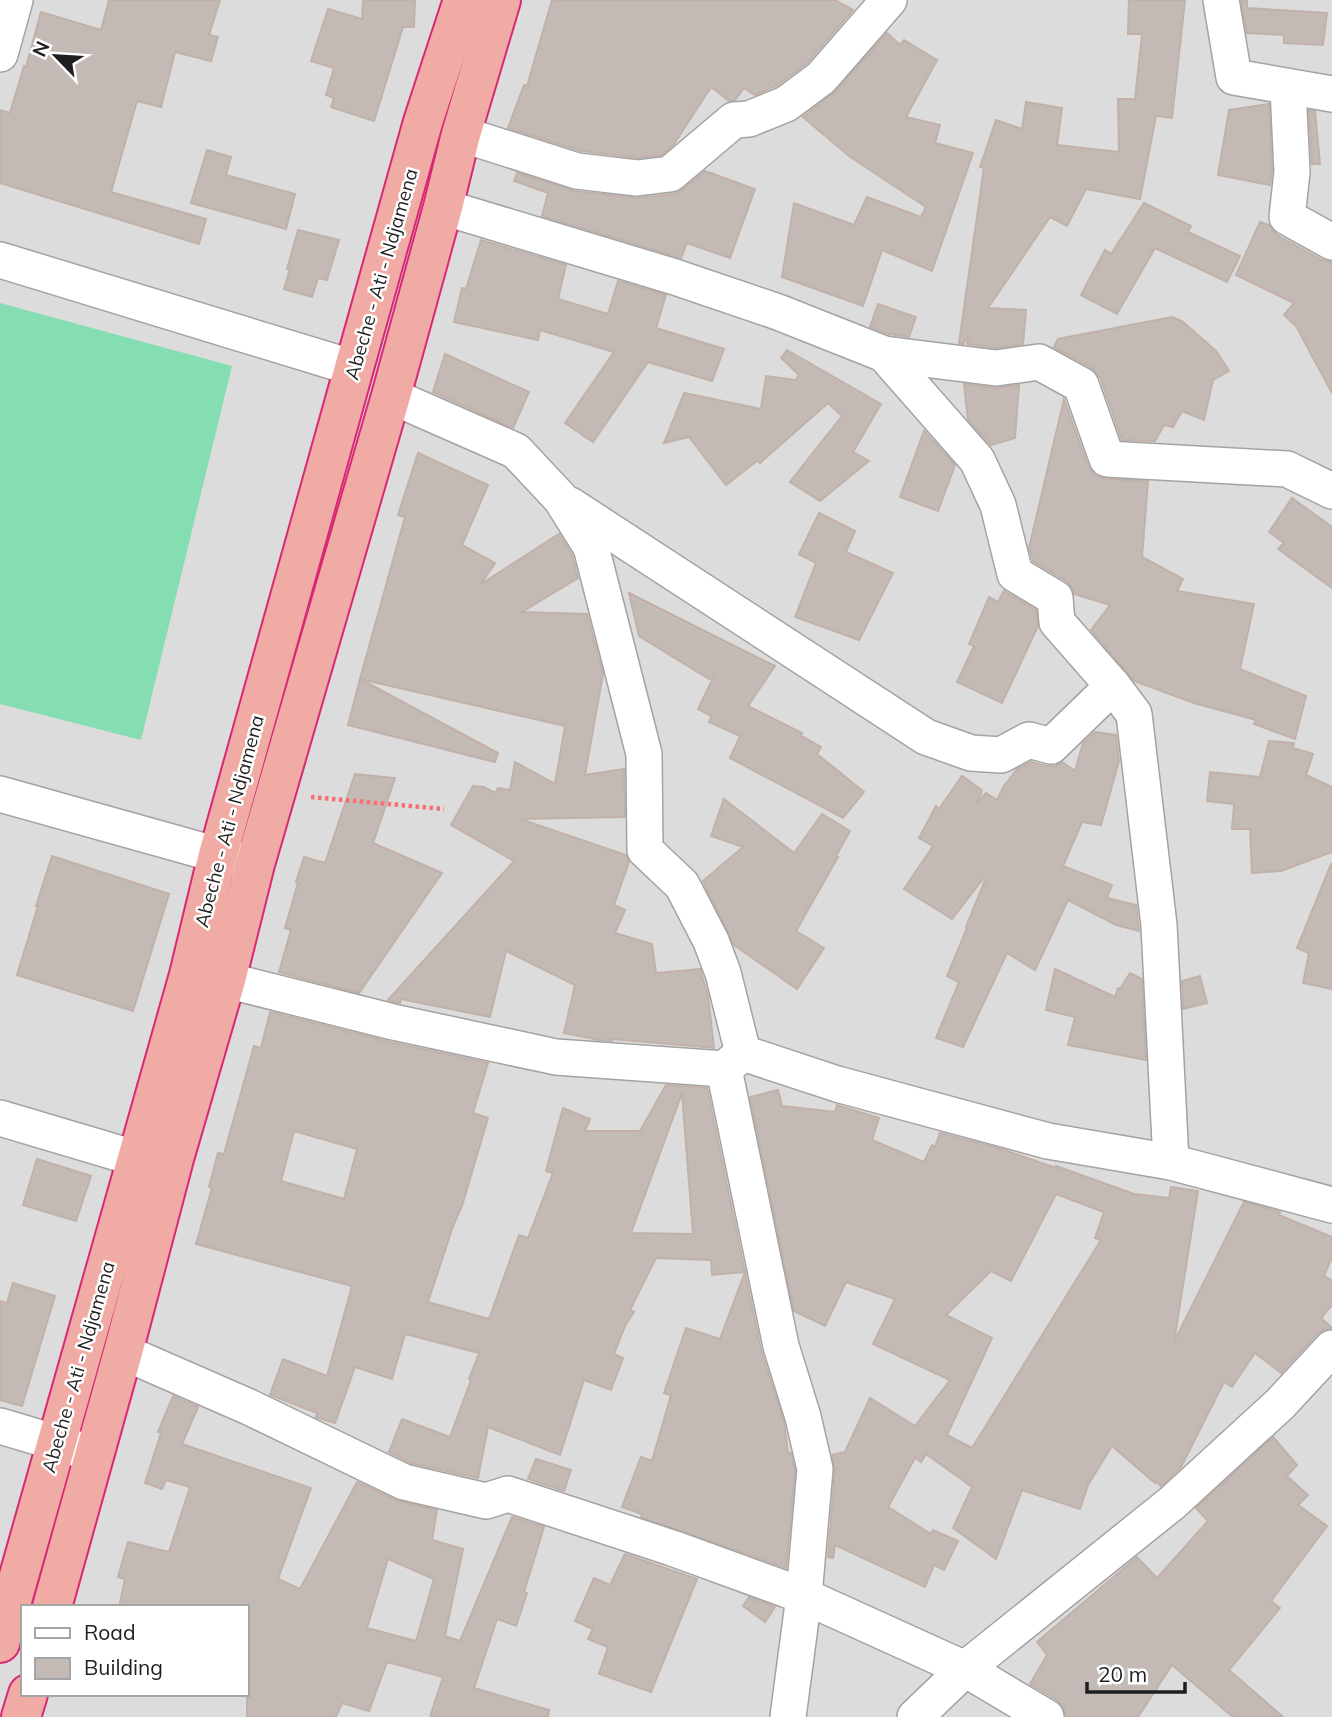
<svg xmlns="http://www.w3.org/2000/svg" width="1332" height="1717" font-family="Mulish,sans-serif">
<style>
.residential{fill:#dddcdc;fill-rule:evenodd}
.pitch{fill:#85ddb2}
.building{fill:#c4bab5;stroke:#c1b1a8;stroke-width:2;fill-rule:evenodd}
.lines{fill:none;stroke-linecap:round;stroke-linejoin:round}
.minor-casing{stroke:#a3a3a3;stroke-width:38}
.trunk-casing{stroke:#d82877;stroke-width:42}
.path{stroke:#f76f70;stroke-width:4.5;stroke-dasharray:3.5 3.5;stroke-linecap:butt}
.minor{stroke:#fff;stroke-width:35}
.trunk{stroke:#f0aca4;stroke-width:38}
.labels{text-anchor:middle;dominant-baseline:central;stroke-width:5;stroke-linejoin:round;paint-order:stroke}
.street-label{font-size:19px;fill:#1f1f1f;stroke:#fff}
</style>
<rect width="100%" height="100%" fill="#f0ebe6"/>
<path class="residential" d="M0,0h1332v1717h-1332zM23,1607h224v87h-224z"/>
<polygon class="pitch" points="0,303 232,366 141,740 0,704"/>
<g class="building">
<polygon points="109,0 220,0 209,35 218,37 211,61 175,52 161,107 137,101 111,192 206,219 199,244 0,183 0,110 10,113 24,66 26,67 41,12 101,30"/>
<polygon points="363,0 415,0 414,27 403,27 374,121 331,107 334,98 326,95 334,68 311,61 328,9 362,19"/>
<polygon points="552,0 835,0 853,10 807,63 776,86 755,95 744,88 735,100 729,101 711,87 674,144 662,155 637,158 581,151 508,128 524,85 527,86"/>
<polygon points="1129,0 1185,0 1172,118 1156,116 1140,199 1086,189 1067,226 1050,217 988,308 1026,310 1023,344 996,348 967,344 968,336 963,344 959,343 984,168 980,167 996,120 1022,129 1026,102 1062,108 1057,145 1119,152 1118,99 1135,99 1142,34 1128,34"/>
<polygon points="1241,0 1247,0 1247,8 1327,13 1323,45 1284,43 1284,35 1247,33"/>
<polygon points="887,33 900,45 904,40 937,60 906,117 940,125 935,143 973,153 932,271 882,250 863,306 782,277 794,203 854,225 867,197 921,217 926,207 849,156 803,117 836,91"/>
<polygon points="1269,104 1272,171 1270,185 1218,175 1229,110"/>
<polygon points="1309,110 1315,111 1320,164 1312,164"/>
<polygon points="207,150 231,157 226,175 295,194 286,229 191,203"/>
<polygon points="705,171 755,189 730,258 687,243 681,258 542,216 548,193 514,181 517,173 575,191 639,198 673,194 683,189"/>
<polygon points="1144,203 1191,226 1188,232 1240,256 1227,282 1155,248 1117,314 1081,295 1105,250 1111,254"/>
<polygon points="1260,222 1269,225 1277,235 1322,260 1332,262 1332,393 1296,326 1284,315 1294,303 1236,275"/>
<polygon points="298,230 339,240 327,280 318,278 312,297 284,289 290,269 287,269"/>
<polygon points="481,240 566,265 558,299 608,314 618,281 666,295 656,328 724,349 712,381 648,362 593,442 565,423 614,352 540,330 538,340 454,322 462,288 466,289"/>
<polygon points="878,304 916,317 909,337 889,334 870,327"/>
<polygon points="1172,317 1182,321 1216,351 1229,371 1213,380 1204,420 1182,411 1173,427 1164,425 1155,441 1122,440 1100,377 1091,367 1054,347 1058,339"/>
<polygon points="787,350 881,404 853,452 869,461 820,501 790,482 842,416 828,403 760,463 757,461 726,485 689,437 664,443 684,393 761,409 766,376 796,380 799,375 781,358"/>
<polygon points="445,354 529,392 513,428 433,392"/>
<polygon points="964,384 994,388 1019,385 1015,438 991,445 968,420"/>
<polygon points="1064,399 1088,466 1094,475 1106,479 1148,481 1142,557 1183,579 1177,591 1254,604 1240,669 1306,696 1295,739 1254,724 1256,720 1194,703 1134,681 1091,630 1110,605 1074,594 1072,587 1066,581 1033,561 1029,548"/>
<polygon points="924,431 955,465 938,511 900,497"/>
<polygon points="418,453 488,485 462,545 495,563 481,584 559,534 572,555 578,578 522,612 587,614 603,674 585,775 624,769 625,817 520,819 626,855 629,862 614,905 625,910 615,933 652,944 656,973 700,969 708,996 714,1048 612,1039 612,1041 599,1040 564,1033 575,985 506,951 490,1017 401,999 400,1003 388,1000 514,861 451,825 473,786 484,787 495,793 498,788 510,790 515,762 555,784 565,726 360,679 405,517 398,515"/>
<polygon points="1292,498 1332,527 1332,588 1278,549 1284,543 1269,532"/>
<polygon points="819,513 855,531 846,552 893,573 859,640 795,617 816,563 799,554"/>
<polygon points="1004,591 1036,610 1038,626 1002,703 957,682 974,646 969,644 989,597 998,602"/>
<polygon points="629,593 775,666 748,706 802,733 801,736 821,747 817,754 864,792 843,818 730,758 740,736 709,722 712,716 698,709 713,678 709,679 639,636"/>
<polygon points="360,679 498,753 495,762 348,725"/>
<polygon points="1095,732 1116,735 1119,761 1101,825 1082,822 1063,866 1112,885 1107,898 1136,905 1139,931 1116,925 1068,900 1035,970 1007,953 963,1047 936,1038 959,982 947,976 967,928 966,927 985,880 983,879 952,919 904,889 933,846 919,838 936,806 939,809 962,776 982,790 977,803 986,793 997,800 1004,786 1017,769 1031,762 1046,766 1055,766 1062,762 1075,771 1083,743"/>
<polygon points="1269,741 1294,743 1293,748 1313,754 1306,775 1332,787 1332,852 1281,871 1252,873 1250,829 1232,829 1234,804 1207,801 1210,772 1260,777"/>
<polygon points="355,774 395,778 373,843 442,873 359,993 279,972 291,930 285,928 298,883 296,882 304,857 325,863"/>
<polygon points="724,799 794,853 822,814 850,831 836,856 838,857 796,931 824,948 797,989 734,945 703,881 743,847 711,836"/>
<polygon points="52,856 169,894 133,1011 17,975 38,906 36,906"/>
<polygon points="1331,864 1332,864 1332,989 1303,983 1309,953 1297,948"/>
<polygon points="1055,969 1115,997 1118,988 1120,989 1130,973 1142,979 1146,1060 1068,1045 1075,1017 1046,1010"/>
<polygon points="1200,976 1207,1003 1183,1009 1182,981"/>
<path d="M270,1012l119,30 99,21 -15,50 15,5 -26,88 -9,20 -25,76 61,17 30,-84 9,3 25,-65 -7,-2 17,-63 27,11 -5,12h55l26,-46 41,3 54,262 23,72 4,31h3l4,17 -9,98 -145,-51 1,-3 -20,-7 19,-50 11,4 19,-66 -7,-2 22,-65 34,11 25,-67 -33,3 -1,-15 -55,-2 -26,52 4,2 -8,12 -12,30 9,4 -12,32 -27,-10 -24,75 -72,-28 -10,51 -67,-15 -22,-11 13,-33 48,18 21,-57 -2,-1 10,-26 -74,-19 -13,45 -37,-12 -20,56 -19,-6 1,-4 -47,-18 13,-36 44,17 25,-90 -156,-42 16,-56 -3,-1 9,-34 6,1 30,-108 7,2zM682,1093l11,141 -62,-1zM294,1131l63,18 -13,50 -63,-18z"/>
<path d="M778,1090l4,16 53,6 2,-7 42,13 -7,22 52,22 8,-17 3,2 5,-14 61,16 55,19v-2l78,28 35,4 2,-11 27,4 -24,151 70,-140 36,10 -1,3 53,22v20l-8,19 8,4v25l-11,13 11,10 -7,1 -8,5 -36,39 -26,-20 -23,34 -8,-5 -43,85 -20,19 -4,-4 -2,1 -43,-37 -24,39 -8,24 -58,-19 -26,69 -43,-31 19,-41 -46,-33 -5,8 -6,-4 -27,49 43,27 2,-4 25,11 -14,29 -10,-5 -9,22 -90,-42 -2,13 -5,-1 7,-86 -3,-16 13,-3 25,-54 45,28 35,-46 -77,-36 22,-45 -49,-17 -21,44 -31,-15 -44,-214zM1056,1194l48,18 -9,26 6,2 -129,208 -25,-13 45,-97 -46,-23 45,-44 20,10z"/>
<polygon points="37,1159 91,1176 76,1221 23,1205"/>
<polygon points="13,1283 55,1296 22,1406 0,1400 0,1301 7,1303"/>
<path d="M173,1396l25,11 -16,37 129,44 -33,91 22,10 57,-107 39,18 41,10 -5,30 31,9 -18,87 15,5 52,-124 32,10 -20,65 3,1 -11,33 -19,-7 -23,69 75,22 -1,7h-118l13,-40 -56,-15 -18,49 -27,-8 -6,14h-89v-110h-128l6,-28 -7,-2 10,-35 41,10 21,-65 -24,-7 -4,9 -17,-6 16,-50 -3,-1zM388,1559l46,20 -18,62 -49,-13z"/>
<polygon points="1273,1437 1297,1465 1287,1476 1308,1495 1298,1505 1327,1526 1271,1601 1280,1608 1229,1670 1283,1717 1233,1717 1172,1665 1138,1717 1066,1717 1064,1708 1057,1700 1030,1684 1047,1655 1037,1642 1137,1557 1157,1578 1208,1521 1196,1508"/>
<polygon points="536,1459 571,1470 564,1491 528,1479"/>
<polygon points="625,1554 697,1579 651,1692 599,1674 608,1647 588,1639 593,1629 575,1621 594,1578 610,1585"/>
<polygon points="749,1597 775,1607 765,1622 743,1606"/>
</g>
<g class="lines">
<defs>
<g id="minor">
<polyline points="1221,0 1234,77 1332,94"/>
<polyline points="0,54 15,0"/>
<polyline points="1288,88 1292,172 1287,217 1332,242"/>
<polyline points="461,134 577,171 637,178 670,174 734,120 749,119 786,104 821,78 889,0"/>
<polyline points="443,207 675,277 778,312 884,354 996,368 1039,362 1081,385 1107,459 1287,469 1332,491"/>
<polyline points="0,260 354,368"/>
<polyline points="884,354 977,460 998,505 1015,574 1055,598 1057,622 1113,686 1134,714 1159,925 1171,1162 1332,1205"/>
<polyline points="391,396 516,451 561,499 591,547 644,754 645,850 682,885 711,941 723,973 743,1053"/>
<polyline points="570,505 926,737 971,753 1001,755 1029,740 1051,746 1113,686"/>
<polyline points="0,794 218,855 246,862"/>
<polyline points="226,980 393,1022 556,1057 724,1069 743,1053 837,1084 1048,1141 1171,1162"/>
<polyline points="724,1069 781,1346 803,1417 815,1469 804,1596 965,1669 1046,1717"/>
<polyline points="0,1118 138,1159"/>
<polyline points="123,1352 249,1407 404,1482 486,1501 508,1494 672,1548 804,1596 788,1717"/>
<polyline points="0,1426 84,1451"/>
<polyline points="915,1717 965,1669 1172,1503 1280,1404 1332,1348"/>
</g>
<g id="trunk">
<polyline points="52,1607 123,1352 175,1155 226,980 255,864 391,396 443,207 461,134 501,0"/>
<polyline points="0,1643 189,975 218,855 354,368 423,122 463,0"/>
<polyline points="21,1717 28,1694"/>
</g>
</defs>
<use href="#minor" class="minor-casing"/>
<use href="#trunk" class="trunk-casing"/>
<polyline class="path" points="311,797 444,809"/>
<use href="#minor" class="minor"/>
<use href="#trunk" class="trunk"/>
</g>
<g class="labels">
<g class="street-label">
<text transform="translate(381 274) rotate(-74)">Abeche - Ati - Ndjamena</text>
<text transform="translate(229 821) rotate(-75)">Abeche - Ati - Ndjamena</text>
<text transform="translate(78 1367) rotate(-74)">Abeche - Ati - Ndjamena</text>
</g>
</g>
<rect x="21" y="1605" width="228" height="91" fill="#ffffff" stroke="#a5a5a5" stroke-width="2"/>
<rect x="35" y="1628" width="35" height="10" fill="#ffffff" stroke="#a5a5a5" stroke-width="2"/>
<text x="84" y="1640" font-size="21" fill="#1f1f1f">Road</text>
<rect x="35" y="1658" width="35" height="21" fill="#c4bab5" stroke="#a5a5a5" stroke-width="2"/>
<text x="84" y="1675" font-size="21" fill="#1f1f1f">Building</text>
<g transform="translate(56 56) rotate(295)" stroke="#ffffff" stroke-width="5" paint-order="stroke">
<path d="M0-5L12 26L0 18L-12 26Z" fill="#1f1f1f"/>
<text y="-10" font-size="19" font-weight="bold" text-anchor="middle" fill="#1f1f1f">N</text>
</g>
<path d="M1087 1682v10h98v-10" fill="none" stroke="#1f1f1f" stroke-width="3.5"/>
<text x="1098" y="1682" font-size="21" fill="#1f1f1f" stroke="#ffffff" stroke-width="5" paint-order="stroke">20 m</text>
</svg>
